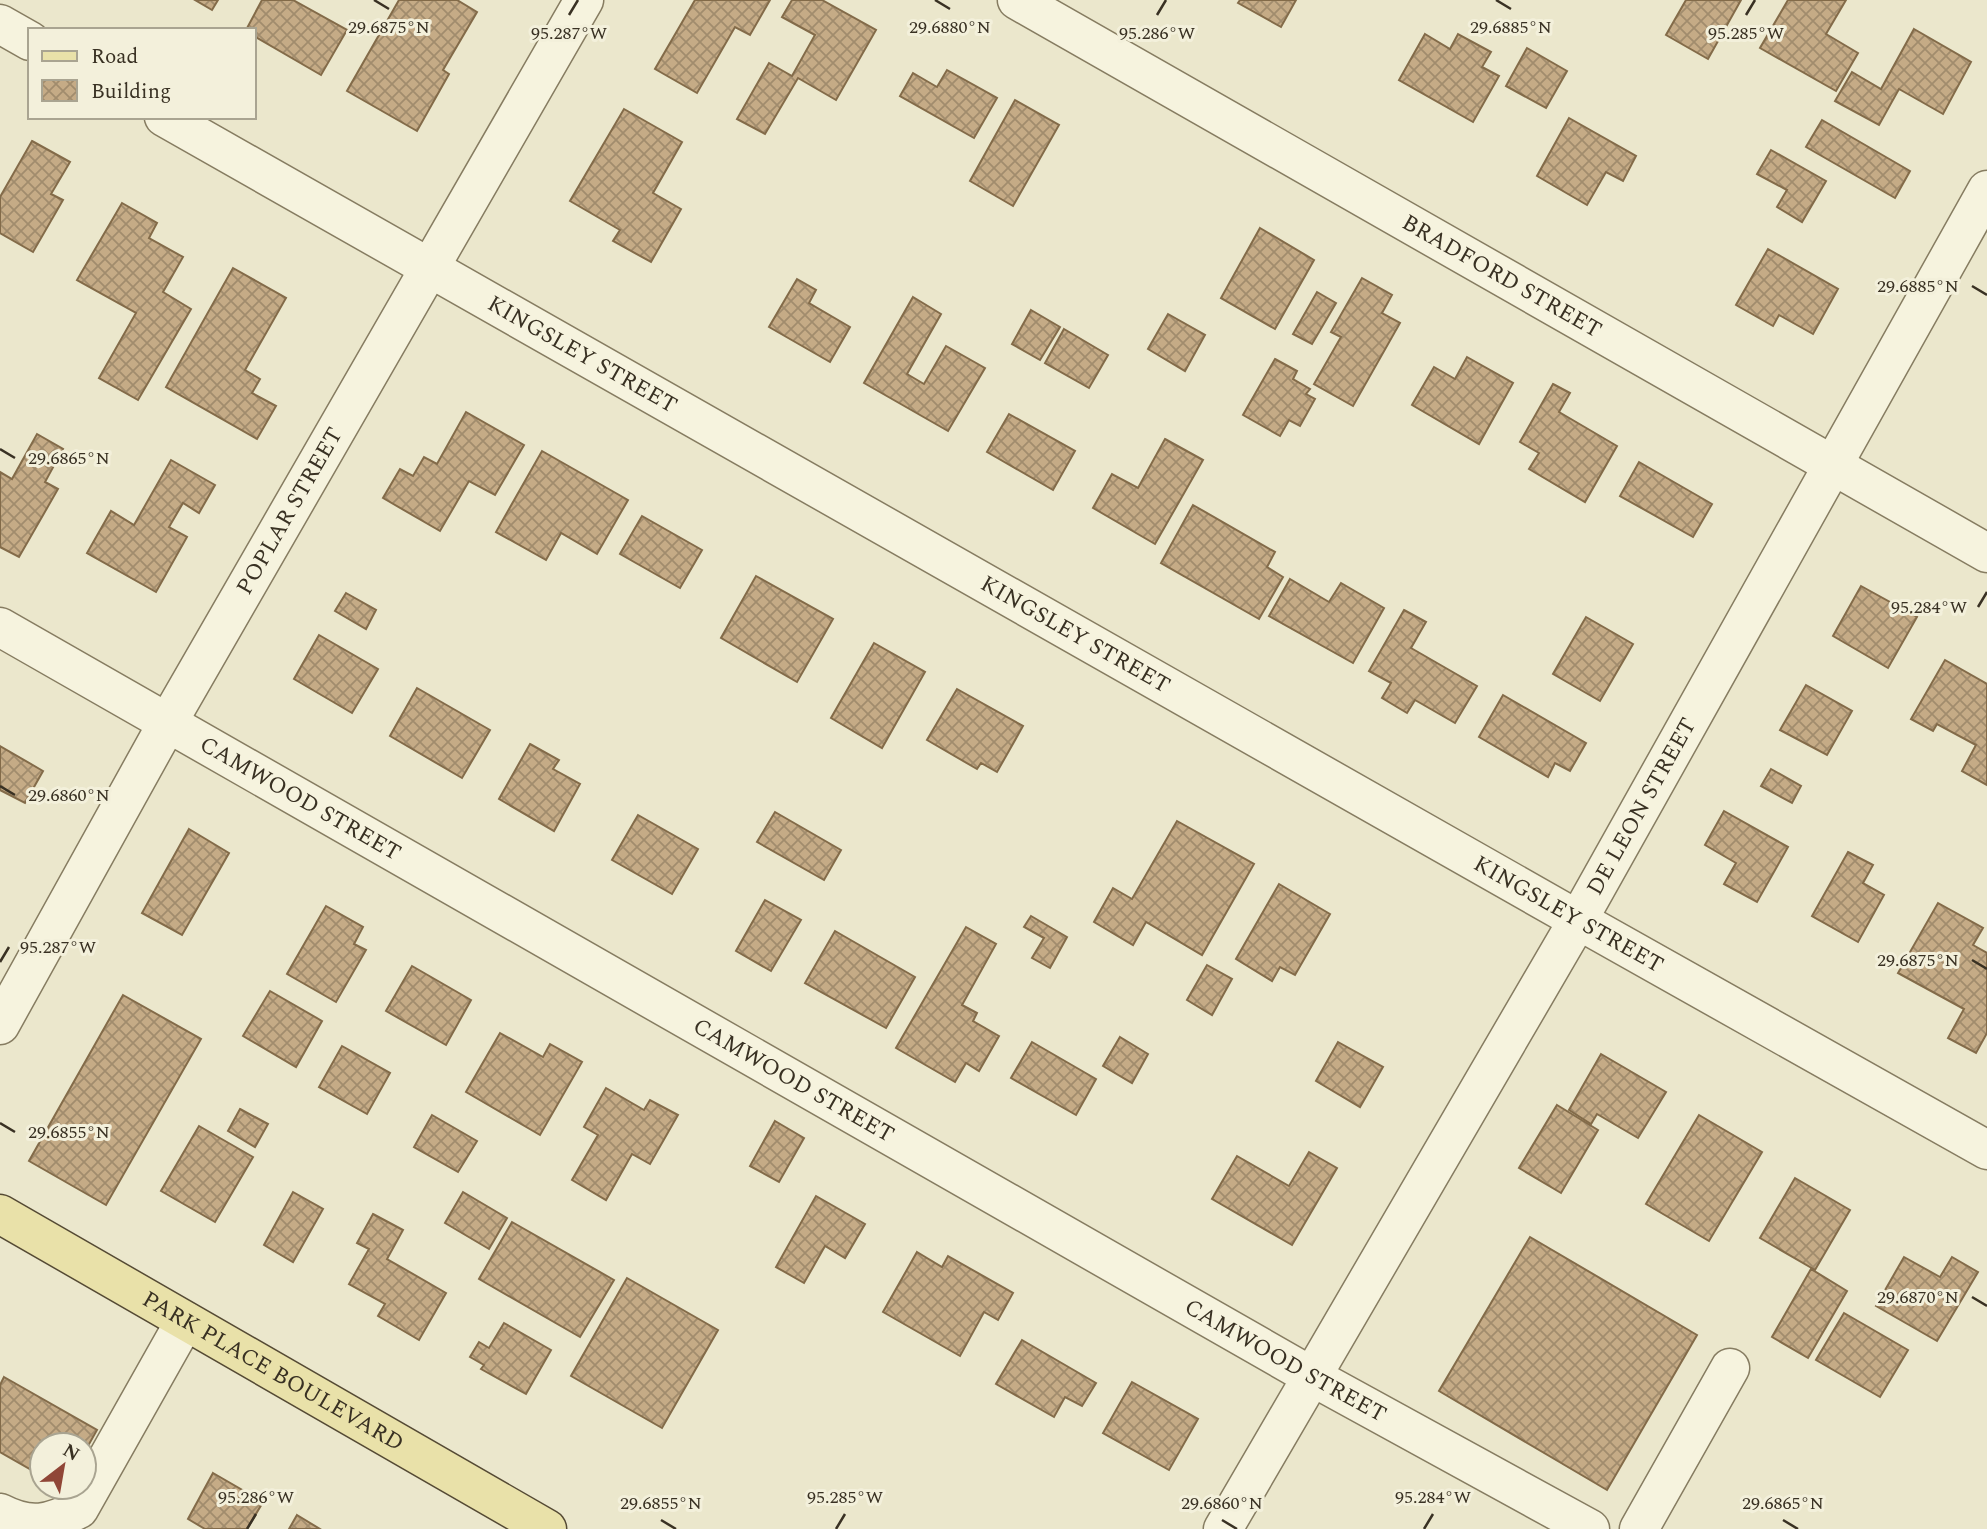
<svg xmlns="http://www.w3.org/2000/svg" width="1987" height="1529" font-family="Spectral,serif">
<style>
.building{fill:url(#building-cross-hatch);stroke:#836b49;stroke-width:2}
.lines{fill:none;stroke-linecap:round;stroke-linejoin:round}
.minor-casing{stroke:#867c61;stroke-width:41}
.major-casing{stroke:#554a34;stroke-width:41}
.minor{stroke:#f6f3de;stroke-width:38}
.major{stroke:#e9e1a9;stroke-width:38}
.ticks{fill:none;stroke:#393123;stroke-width:2.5}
.labels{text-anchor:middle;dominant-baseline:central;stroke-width:6;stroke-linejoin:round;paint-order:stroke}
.street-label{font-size:23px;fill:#393123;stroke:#f3f0db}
.ticks-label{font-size:18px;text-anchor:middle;fill:#393123;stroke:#f3f0db;stroke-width:6;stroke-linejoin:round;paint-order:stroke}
</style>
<defs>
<pattern id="building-cross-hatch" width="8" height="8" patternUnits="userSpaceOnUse" patternTransform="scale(1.75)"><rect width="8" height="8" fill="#c5ab86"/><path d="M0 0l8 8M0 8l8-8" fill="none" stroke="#a18c6d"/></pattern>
</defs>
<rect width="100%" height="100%" fill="#ebe7cc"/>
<g class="building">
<polygon points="195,0 218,0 212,10"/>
<polygon points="262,0 293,0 347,30 321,75 254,36 254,30 246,30"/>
<polygon points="399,0 457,0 477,12 443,70 449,74 417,131 347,91"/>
<polygon points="695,0 770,0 750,35 735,27 697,93 655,69"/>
<polygon points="792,0 822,0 876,30 836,100 798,78 765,134 737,119 769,63 792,76 815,35 782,17"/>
<polygon points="1240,0 1296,0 1281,27 1238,3"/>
<polygon points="1686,0 1741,0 1708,59 1666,35"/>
<polygon points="1788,0 1846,0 1826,34 1858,53 1836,91 1760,48"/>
<polygon points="1914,29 1971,62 1943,114 1899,89 1879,125 1835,101 1852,72 1881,89"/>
<polygon points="1425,34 1450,49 1458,34 1491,52 1482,67 1499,76 1473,122 1399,80"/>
<polygon points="1527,48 1567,71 1546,108 1506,86"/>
<polygon points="947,70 997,98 974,138 900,96 913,73 937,87"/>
<polygon points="1015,100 1059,125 1013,206 970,181"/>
<polygon points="624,109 682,142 653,193 681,209 651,262 613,241 620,230 570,201"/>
<polygon points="1569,118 1636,156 1623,181 1606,172 1587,205 1537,176"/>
<polygon points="1822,120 1910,171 1895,198 1806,147"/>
<polygon points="32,141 70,162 51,194 63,200 33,252 0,233 0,197"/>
<polygon points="1771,150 1826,181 1802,222 1777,207 1787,190 1757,174"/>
<polygon points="122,203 157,223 149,238 183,257 163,292 191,309 138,400 99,378 136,313 77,280"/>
<polygon points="1260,228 1314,260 1275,329 1221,298"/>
<polygon points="1768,249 1838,289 1813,334 1779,315 1773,326 1736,305"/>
<polygon points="233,268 286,298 245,370 260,379 252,393 276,406 257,439 166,387"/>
<polygon points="1362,278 1392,295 1382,313 1400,323 1353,406 1314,384 1341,337 1331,332"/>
<polygon points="797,279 816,290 809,303 850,327 830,362 769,327"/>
<polygon points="1317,292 1336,303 1312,344 1293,334"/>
<polygon points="913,297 941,314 907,374 924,384 946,346 985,368 948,431 864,383"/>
<polygon points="1031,310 1060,327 1040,360 1012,344"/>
<polygon points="1168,314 1205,335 1185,371 1148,349"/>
<polygon points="1064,329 1108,355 1089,388 1045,363"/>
<polygon points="1467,357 1513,383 1479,444 1412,405 1434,367 1455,379"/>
<polygon points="1275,359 1297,371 1293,379 1310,389 1306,394 1315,399 1300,426 1289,420 1280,436 1243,415"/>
<polygon points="1553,384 1570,393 1559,412 1617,446 1585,502 1529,469 1539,453 1520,442"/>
<polygon points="466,412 524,445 495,495 469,481 440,531 383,498 400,469 413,476 424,457 437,464"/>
<polygon points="1009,414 1075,451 1053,490 987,452"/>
<polygon points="37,434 63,449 45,482 58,489 19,557 0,547 0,472 12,479"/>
<polygon points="1165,439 1203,460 1155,544 1093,508 1112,474 1138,488"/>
<polygon points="542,451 628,500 597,554 561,533 546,560 496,532"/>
<polygon points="171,460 215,485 199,513 183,503 169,527 187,537 156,592 87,553 111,511 134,525"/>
<polygon points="1639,462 1712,504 1693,537 1620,496"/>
<polygon points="1193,505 1275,552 1267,567 1283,577 1259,619 1161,563"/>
<polygon points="642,516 702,550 680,588 620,554"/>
<polygon points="756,576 833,619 797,682 721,638"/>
<polygon points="1290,579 1329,602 1341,583 1384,608 1353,663 1269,616"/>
<polygon points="1861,586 1917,617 1888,668 1833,636"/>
<polygon points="346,593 376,610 366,629 335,611"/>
<polygon points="1404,610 1426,622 1411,648 1477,686 1455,723 1415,700 1407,713 1382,698 1391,683 1369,671"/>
<polygon points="1586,617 1633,644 1600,701 1553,674"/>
<polygon points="319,635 378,669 352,713 294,679"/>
<polygon points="874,643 925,672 882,748 831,718"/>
<polygon points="1945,660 1987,684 1987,785 1962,771 1976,745 1937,724 1933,731 1911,719"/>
<polygon points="1806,685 1852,711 1827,755 1780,730"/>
<polygon points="417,688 490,730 462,778 390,736"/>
<polygon points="957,689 1023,726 997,772 981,763 977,769 927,740"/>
<polygon points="1503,695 1586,743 1570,771 1555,763 1548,777 1479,737"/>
<polygon points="530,744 559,760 553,769 580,784 554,831 499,799"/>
<polygon points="0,746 43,771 25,803 0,790"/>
<polygon points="1771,769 1801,786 1792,803 1761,786"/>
<polygon points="1724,811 1788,847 1757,902 1724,884 1736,863 1705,845"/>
<polygon points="775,812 841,850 824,880 757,842"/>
<polygon points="638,815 698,849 672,894 612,860"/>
<polygon points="1177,821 1254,864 1202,955 1146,922 1133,945 1094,922 1113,888 1132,899"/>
<polygon points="189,829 229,853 182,935 142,913"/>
<polygon points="1848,852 1873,865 1863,883 1884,895 1858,942 1812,916"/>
<polygon points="1279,884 1330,914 1295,975 1280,967 1272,981 1236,959"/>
<polygon points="765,900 801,920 771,971 736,951"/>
<polygon points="1938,903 1983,928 1973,945 1987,953 1987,1033 1976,1053 1948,1038 1964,1009 1898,973"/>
<polygon points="326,906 363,927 354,944 366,950 336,1002 287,974"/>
<polygon points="1031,916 1067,937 1050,968 1032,958 1044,938 1024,927"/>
<polygon points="966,927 996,944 962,1005 977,1013 973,1021 999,1036 979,1071 966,1063 955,1082 896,1048"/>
<polygon points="835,931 915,977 886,1028 805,983"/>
<polygon points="1207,965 1232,979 1212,1015 1187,1000"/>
<polygon points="412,966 471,1000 446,1045 386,1011"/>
<polygon points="270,991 322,1021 296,1067 243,1036"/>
<polygon points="123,995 201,1039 106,1205 29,1161"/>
<polygon points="500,1033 543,1057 550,1044 582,1062 540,1135 466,1092"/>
<polygon points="1120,1037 1148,1054 1132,1083 1103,1066"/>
<polygon points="1032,1042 1096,1079 1076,1115 1011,1078"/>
<polygon points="1338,1042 1383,1067 1360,1107 1316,1081"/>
<polygon points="342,1046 390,1073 367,1114 319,1087"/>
<polygon points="1601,1054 1666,1092 1638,1138 1597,1114 1591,1124 1569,1110"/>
<polygon points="606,1088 644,1110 650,1100 678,1115 650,1164 632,1154 606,1200 572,1180 598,1135 584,1127"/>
<polygon points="1557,1105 1598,1130 1561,1193 1519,1168"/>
<polygon points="240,1109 268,1124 255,1147 228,1131"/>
<polygon points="432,1115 477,1141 458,1172 414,1147"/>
<polygon points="1699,1115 1762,1152 1709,1241 1646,1204"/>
<polygon points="775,1121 804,1138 779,1182 750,1166"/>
<polygon points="199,1126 253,1157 215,1222 161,1191"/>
<polygon points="1309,1152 1337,1168 1292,1245 1212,1199 1237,1156 1289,1186"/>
<polygon points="1795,1178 1850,1210 1815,1270 1760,1238"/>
<polygon points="293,1192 323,1209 293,1262 264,1245"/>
<polygon points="463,1192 507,1218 489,1249 445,1223"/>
<polygon points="816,1196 865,1224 845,1258 825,1246 804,1283 776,1267"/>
<polygon points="373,1214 403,1230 387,1259 446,1293 419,1340 378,1316 385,1304 349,1284 369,1249 357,1243"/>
<polygon points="512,1222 614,1280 580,1337 479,1279"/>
<polygon points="1530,1237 1697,1335 1607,1490 1439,1391"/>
<polygon points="917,1252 942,1267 948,1256 1013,1293 998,1320 984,1312 960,1356 883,1312"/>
<polygon points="1904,1257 1940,1277 1952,1257 1978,1272 1937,1341 1876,1306"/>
<polygon points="1811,1269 1847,1291 1808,1358 1772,1337"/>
<polygon points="627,1278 718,1330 662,1428 571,1376"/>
<polygon points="1844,1313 1908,1350 1880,1397 1816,1360"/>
<polygon points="504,1323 551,1350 526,1394 481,1369 484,1365 470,1357 479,1342 489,1348"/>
<polygon points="1022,1340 1096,1383 1082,1406 1065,1397 1054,1417 996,1384"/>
<polygon points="4,1377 97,1430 84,1453 84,1445 42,1445 42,1476 0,1452 0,1385"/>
<polygon points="1132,1382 1198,1419 1169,1470 1103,1433"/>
<polygon points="213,1473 263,1502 247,1529 205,1529 188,1519"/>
<polygon points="297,1515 320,1529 289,1529"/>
</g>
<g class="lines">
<defs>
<g id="minor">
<path id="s1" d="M1017,0l970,553"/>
<polyline points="0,24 30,41"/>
<path id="s2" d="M164,117l1414,803 409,230"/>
<path id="s3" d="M0,627l1311,749 279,153"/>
<path id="s4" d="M0,1025l168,-303 416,-722"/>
<path d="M0,1513c31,16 49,11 79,-4l106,-188"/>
<path id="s5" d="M1223,1529l355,-609 409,-730"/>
<polyline points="1639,1529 1730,1368"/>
</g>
<g id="major">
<path id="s6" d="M0,1214l547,315"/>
</g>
</defs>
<use href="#minor" class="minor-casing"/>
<use href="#major" class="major-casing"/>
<use href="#minor" class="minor"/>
<use href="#major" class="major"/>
</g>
<path class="ticks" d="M374,0l15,9M935,0l15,9M1496,0l15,9M569,15l9,-15M1157,15l9,-15M1746,15l9,-15M1972,286l15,9M0,449l15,9M1978,607l9,-15M0,786l15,9M1972,960l15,9M0,962l9,-15M0,1123l15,9M1972,1297l15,9M661,1520l15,9M1222,1520l15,9M1783,1520l15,9M247,1529l9,-15M836,1529l9,-15M1424,1529l9,-15"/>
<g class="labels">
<g class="street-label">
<text stroke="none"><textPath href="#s1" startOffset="558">BRADFORD STREET</textPath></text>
<text stroke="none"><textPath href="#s2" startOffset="481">KINGSLEY STREET</textPath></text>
<text stroke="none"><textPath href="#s4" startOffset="590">POPLAR STREET</textPath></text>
<text stroke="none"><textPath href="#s2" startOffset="1048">KINGSLEY STREET</textPath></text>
<text stroke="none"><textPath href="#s3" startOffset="346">CAMWOOD STREET</textPath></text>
<text stroke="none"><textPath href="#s5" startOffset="835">DE LEON STREET</textPath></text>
<text stroke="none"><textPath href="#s2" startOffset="1615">KINGSLEY STREET</textPath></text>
<text stroke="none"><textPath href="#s3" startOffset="914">CAMWOOD STREET</textPath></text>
<text stroke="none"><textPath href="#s3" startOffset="1480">CAMWOOD STREET</textPath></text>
<text stroke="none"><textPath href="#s6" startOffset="315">PARK PLACE BOULEVARD</textPath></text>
</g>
</g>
<g class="ticks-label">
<text x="389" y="33">29.6875°N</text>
<text x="950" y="33">29.6880°N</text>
<text x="1511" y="33">29.6885°N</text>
<text x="569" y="39">95.287°W</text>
<text x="1157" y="39">95.286°W</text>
<text x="1746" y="39">95.285°W</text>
<text x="1918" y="292">29.6885°N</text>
<text x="69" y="464">29.6865°N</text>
<text x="1929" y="613">95.284°W</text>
<text x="69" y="801">29.6860°N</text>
<text x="58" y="953">95.287°W</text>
<text x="1918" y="966">29.6875°N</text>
<text x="69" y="1138">29.6855°N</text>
<text x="1918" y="1303">29.6870°N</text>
<text x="256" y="1503">95.286°W</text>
<text x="845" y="1503">95.285°W</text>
<text x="1433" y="1503">95.284°W</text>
<text x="661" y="1509">29.6855°N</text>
<text x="1222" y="1509">29.6860°N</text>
<text x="1783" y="1509">29.6865°N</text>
</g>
<rect x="28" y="28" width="228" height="91" fill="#f3f0db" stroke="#a9a491" stroke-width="2"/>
<rect x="42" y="51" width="35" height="10" fill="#e9e1a9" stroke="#a9a491" stroke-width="2"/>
<text x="91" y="63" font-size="21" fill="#393123">Road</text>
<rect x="42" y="80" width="35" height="21" fill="url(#building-cross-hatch)" stroke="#a9a491" stroke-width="2"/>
<text x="91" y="98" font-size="21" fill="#393123">Building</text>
<g transform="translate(63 1466) rotate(31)"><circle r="33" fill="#f3f0db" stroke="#a9a491" stroke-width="2"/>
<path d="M0-5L12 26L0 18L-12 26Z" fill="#904637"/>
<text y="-10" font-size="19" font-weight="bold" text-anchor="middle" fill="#393123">N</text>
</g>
</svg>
